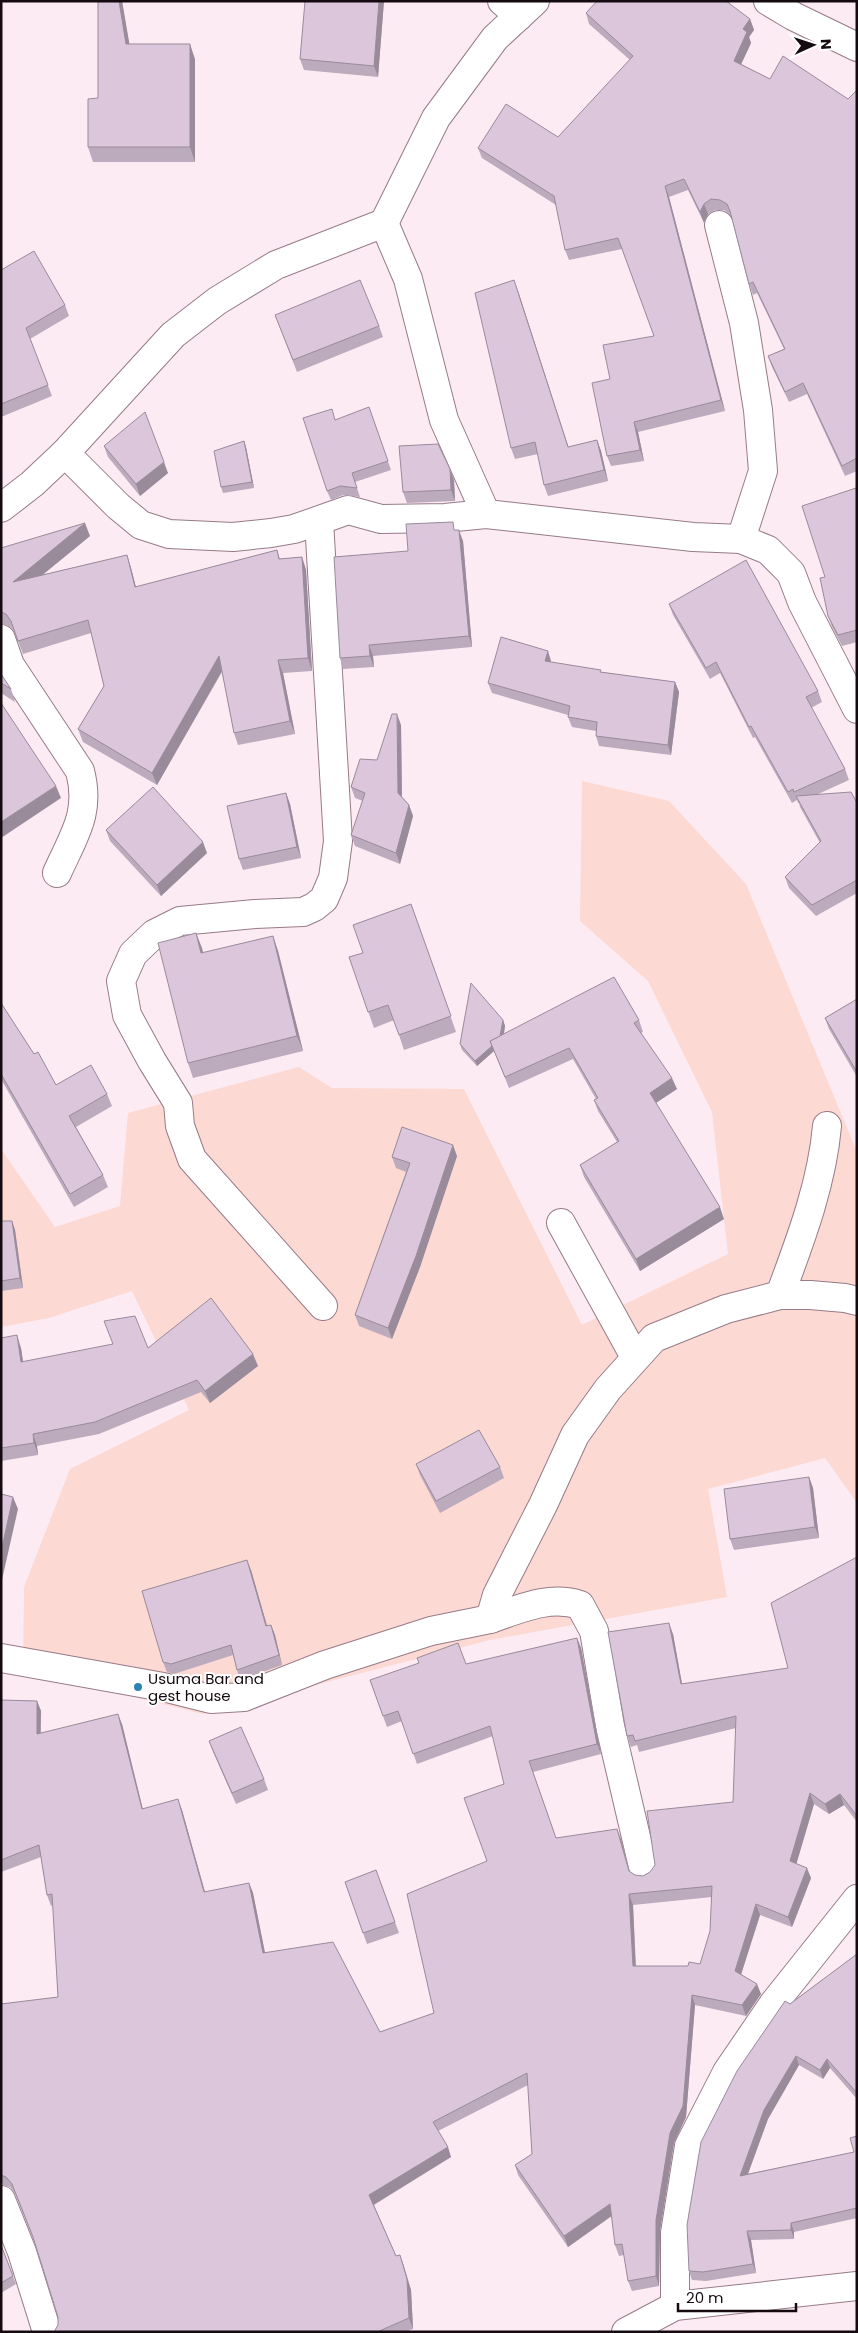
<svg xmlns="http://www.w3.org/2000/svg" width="858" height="2333" font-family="Poppins,sans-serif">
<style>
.green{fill:#fcd9d2}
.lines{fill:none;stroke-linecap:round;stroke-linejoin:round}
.minor-casing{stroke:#967b88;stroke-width:30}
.minor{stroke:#fff;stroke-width:28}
.wall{fill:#bcaabd;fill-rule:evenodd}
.shaded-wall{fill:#998b9a}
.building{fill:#dbc6dc;stroke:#998b9a;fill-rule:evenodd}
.poi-dot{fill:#2b83b2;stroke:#fff;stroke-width:2}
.labels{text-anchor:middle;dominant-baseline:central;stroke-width:4;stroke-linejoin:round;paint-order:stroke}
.poi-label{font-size:15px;fill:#140a0f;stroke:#fff;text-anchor:start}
</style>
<rect width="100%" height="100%" fill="#fdebf3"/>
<polygon class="green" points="582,781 669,801 746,884 857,1152 857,1503 825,1458 708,1489 727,1597 490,1640 203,1714 23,1669 24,1587 70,1469 189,1410 132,1291 49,1318 1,1327 1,1149 55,1227 120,1206 128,1113 299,1067 332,1088 464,1089 582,1325 728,1254 712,1112 648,981 580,921"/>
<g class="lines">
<defs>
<g id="minor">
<polyline points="502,1 519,16"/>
<polyline points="768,1 793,16 857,47"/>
<polyline points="384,223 408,279 444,420 486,514"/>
<polyline points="719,225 744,323 758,410 763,471 741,539"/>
<polyline points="65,453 118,506 141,525 169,534 233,537 271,533 294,529 348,510 381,519 445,518 486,514 693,537 741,539 768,550 791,573 802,602 857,709"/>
<polyline points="1,508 32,484 65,453 173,335 217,301 276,265 384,223 436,118 495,38 535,1"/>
<polyline points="319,521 338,841 333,878 324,899 314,907 303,912 255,914 180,921 154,934 133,954 121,981 127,1015 152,1061 178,1103 180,1126 192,1159 323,1306"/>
<path d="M1,639l9,26 70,106c11,42 -6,64 -23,102"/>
<polyline points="561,1223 635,1357"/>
<path d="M780,1295c20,-54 42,-111 47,-169"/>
<path d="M490,1619c30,-10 59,-24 90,-14l14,26 16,95 34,145"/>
<polyline points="1,1658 163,1687 211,1699 244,1697 325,1665 431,1631 490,1619 497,1595 543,1505 575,1435 608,1389 654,1338 726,1309 780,1295 810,1295 845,1298 857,1301"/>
<polyline points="1,2200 22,2252 47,2332"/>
<polyline points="675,2306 675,2233 689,2146 727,2072 774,2003 857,1899"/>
<polyline points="626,2332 675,2306 857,2286"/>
</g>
</defs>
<use href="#minor" class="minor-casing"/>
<use href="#minor" class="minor"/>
</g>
<g class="wall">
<polygon points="98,1 122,1 129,44 195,59 195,162 93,162 88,147 98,98"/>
<polygon points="384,1 378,77 304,70 300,59"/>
<polygon points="586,13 750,19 754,30 749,37 751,43 741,64 770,79 848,99 857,90 857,471 845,476 807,394 789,402 772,367 768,356 784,349 757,293 753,295 749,284 732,217 730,214 724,210 715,210 708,214 704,223 688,190 669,197 725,411 638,432 644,461 611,466 607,456 610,379 654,336 622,249 569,260 565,250 556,205 482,158 478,148 558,137 630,60 589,24"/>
<polygon points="1,270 65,305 69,316 30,339 52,396 1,417"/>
<polygon points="518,291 568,447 597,440 601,451 608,481 548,496 544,485 538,454 515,459 511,448"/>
<polygon points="275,315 379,326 383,337 297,372"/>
<polygon points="369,407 391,470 355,482 360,497 343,495 331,500 327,491 336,420"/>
<polygon points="244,441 246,447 254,488 223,493 221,487"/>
<polygon points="104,446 168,473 140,496 108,457"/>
<polygon points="454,480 455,501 407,503 403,492"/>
<polygon points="857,491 857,642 842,646 832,627 828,616 825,577"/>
<polygon points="456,530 463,541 472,647 373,656 374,667 343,669 340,658 408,551"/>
<polygon points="90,536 42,575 127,555 131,568 136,587 277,550 280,559 302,557 306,570 312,671 283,673 295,734 238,745 234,733 222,672 157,785 83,742 78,729 104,686 91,633 23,654 15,633 11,627 3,624 1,624 1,548"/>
<polygon points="669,604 818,691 822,702 811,708 845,769 849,780 816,795 857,803 857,893 816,916 789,888 785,877 820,843 800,807 799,803 798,803 797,800 792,803 755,737 753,738 720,673 710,679 673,615"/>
<polygon points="551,661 551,662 601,672 675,682 679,692 671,755 599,746 596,736 596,731 572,727 568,717 568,715 492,693 488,683"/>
<polygon points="1,674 11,689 15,702 1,693"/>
<polygon points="401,725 402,797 409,805 413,816 400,864 355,846 351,835 363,801 355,798 351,787 377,760"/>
<polygon points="286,793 290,804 301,858 243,870 239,859"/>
<polygon points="106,830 207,853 161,896 110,841"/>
<polygon points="411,904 456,1032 404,1050 394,1020 374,1028 349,957 363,953"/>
<polygon points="196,933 203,953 273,936 278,951 303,1051 193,1078 188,1063"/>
<polygon points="857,999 857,1077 829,1029 825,1018"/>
<polygon points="1,1003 34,1054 56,1085 107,1094 112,1106 76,1127 103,1175 108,1187 74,1207 1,1079"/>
<polygon points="503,1020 505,1026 504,1034 639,1020 643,1032 641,1033 677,1089 656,1103 724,1219 640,1271 584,1177 580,1165 617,1142 598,1111 594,1100 596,1099 573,1059 509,1088 494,1051 477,1066 462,1050 460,1044"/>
<polygon points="457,1156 420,1267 392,1339 359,1326 355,1315 406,1172 396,1168 392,1157"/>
<polygon points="1,1221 12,1221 15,1230 23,1288 1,1291"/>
<polygon points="1,1338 21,1348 23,1362 148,1348 258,1366 210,1403 201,1392 99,1434 37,1446 38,1455 1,1461"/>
<polygon points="416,1464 500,1467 504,1478 440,1513 420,1475"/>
<polygon points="809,1477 813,1488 819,1538 734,1550 730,1539"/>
<path d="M857,1557v265l-13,-17 -15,9 -15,-10 -18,60 15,14 -19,49 -32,-12 -19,59 20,20 -15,22 -51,-11 -9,112 -12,26 -14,88 -1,55 -27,5 -4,-10 -4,-26 -5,1 -4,-11 -3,-29 -44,31 -50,-72 -3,-10 17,-11 -4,-69 -90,46 13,26 -77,48 22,51 4,-1 4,11 7,24 2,39 -8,3h-351l4,-7v-8l-24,-76 -19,-47 -5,-7 -7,-2 -2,-4v-177l57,-7 -5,-92 -2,1 -4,-11 -6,-38 -40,15v-172l36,1 4,10v22l81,-9 21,85 39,1 23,82 44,-9 4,10 12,60 115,79 54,-19 53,-152 17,-77 -11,-48 -76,28 -15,-43 -15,6 -17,-47 96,-16 111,-26 4,10 20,106 -68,18 23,66 65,1 9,33 5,3 8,1 7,-4 83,-70 3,-74 -97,24 -2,-7 -6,2 -4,-11 46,-102 9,50 106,-16zM712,1897l-2,34 -10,33 -12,2h-52l-3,-61z"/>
<polygon points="251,1570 267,1626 271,1625 275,1635 282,1665 240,1680 237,1670 233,1655 174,1674 167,1672 163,1662"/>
<polygon points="209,1741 264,1779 268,1790 236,1804 213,1752"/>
<polygon points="376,1870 399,1933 367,1944 345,1882"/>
<polygon points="857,1954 857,2099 830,2068 823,2079 799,2065 768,2119 747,2174 854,2152 857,2136 857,2218 794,2232 794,2239 751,2240 756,2273 706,2281 692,2280 689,2271 790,2004"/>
<polygon points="1,2245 16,2284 1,2293"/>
</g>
<g class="shaded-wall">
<polygon points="119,1 122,1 132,59 126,44"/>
<polygon points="379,1 384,1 378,77 374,66"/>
<polygon points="750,19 754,30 749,37 751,43 738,71 734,61 743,29"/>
<polygon points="190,44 195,59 195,162 190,147"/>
<polygon points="665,186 669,197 725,411 721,400"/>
<polygon points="704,204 708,214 704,223 700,212"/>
<polygon points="514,280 518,291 572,458 568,447"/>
<polygon points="634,422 638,432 644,461 640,450"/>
<polygon points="597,440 601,451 608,481 604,470"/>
<polygon points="244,441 246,447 254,488 252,482"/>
<polygon points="164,462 168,473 140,496 136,484"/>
<polygon points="450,469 454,480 455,501 451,490"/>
<polygon points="85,523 90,536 18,595 13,582"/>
<polygon points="459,530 463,541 472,647 469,636"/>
<polygon points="127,555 131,568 139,600 135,587"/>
<polygon points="302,557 306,570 312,671 308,658"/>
<polygon points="369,645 373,656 374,667 370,656"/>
<polygon points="548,651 551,661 548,671 545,661"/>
<polygon points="219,656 223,669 157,785 152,773"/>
<polygon points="278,660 283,673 295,734 290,721"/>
<polygon points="675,682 679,692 671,755 668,745"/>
<polygon points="397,714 401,725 402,804 398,793"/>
<polygon points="56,786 61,798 1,838 1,822"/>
<polygon points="286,793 290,804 301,858 297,847"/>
<polygon points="409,805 413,816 400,864 396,853"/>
<polygon points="203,842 207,853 161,896 157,885"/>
<polygon points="196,933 202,948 207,969 201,953"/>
<polygon points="273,936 278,951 303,1051 297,1036"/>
<polygon points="503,1020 505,1026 502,1044 500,1038"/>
<polygon points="492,1046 494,1051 477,1066 475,1061"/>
<polygon points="672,1078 677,1089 654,1104 650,1093"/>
<polygon points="453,1145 457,1156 420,1267 392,1339 388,1328"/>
<polygon points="720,1207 724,1219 640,1271 636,1259"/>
<polygon points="12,1221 15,1230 23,1288 20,1278"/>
<polygon points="17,1335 21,1348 25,1375 21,1362"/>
<polygon points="253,1354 258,1366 210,1403 205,1391"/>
<polygon points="33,1434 37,1446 38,1455 34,1443"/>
<polygon points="809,1477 813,1488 819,1538 815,1527"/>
<polygon points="13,1497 18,1509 1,1584 1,1552"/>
<polygon points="247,1560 251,1570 270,1636 266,1626"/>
<polygon points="669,1623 673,1634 684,1695 681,1684"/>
<polygon points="271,1625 275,1635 282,1665 279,1655"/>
<polygon points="577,1638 581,1648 601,1754 597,1744"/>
<polygon points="37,1701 41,1711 40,1745 37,1734"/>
<polygon points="118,1714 122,1724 145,1819 142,1809"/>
<polygon points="810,1793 814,1804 794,1872 790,1861"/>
<polygon points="840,1794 844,1805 829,1814 825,1804"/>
<polygon points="178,1799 182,1810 208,1903 204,1892"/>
<polygon points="617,1829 621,1839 632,1881 629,1871"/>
<polygon points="807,1868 811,1878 792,1927 788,1917"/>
<polygon points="249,1883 253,1893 267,1963 263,1953"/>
<polygon points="629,1894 633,1905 636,1977 633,1966"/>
<polygon points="756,1904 760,1915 739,1981 735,1971"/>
<polygon points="757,1984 761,1994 746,2016 742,2005"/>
<polygon points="692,1995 695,2005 686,2117 674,2143 660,2231 659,2286 656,2276 656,2220"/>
<polygon points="796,2056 799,2065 768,2119 744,2185 740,2176 764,2110"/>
<polygon points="827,2059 830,2068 823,2079 820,2070"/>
<polygon points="448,2147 451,2157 373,2205 369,2195"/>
<polygon points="610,2204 614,2214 568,2247 564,2236"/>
<polygon points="791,2223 794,2232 794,2239 791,2230"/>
<polygon points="747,2231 751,2240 756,2273 753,2264"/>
<polygon points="400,2255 411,2290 413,2329 409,2318"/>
</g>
<g class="building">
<polygon points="98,1 119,1 126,44 190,44 190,147 88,147 88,99 98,98"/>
<polygon points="305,1 379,1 374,66 300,59"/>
<polygon points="597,1 726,1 750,19 743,29 747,32 734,61 770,79 783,56 848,99 857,90 857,458 842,466 803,383 785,392 768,356 785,349 753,282 749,284 730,211 727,204 720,200 711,199 704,204 700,212 684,179 665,186 721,400 634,422 640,450 607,456 592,383 610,379 603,345 654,336 618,238 565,250 554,196 478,148 506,104 558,137 633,56 586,13"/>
<polygon points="34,251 65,305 26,328 48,385 1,404 1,270"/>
<polygon points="360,280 379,326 293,360 275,315"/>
<polygon points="514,280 568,447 597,440 604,470 544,485 535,442 511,448 475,293"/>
<polygon points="369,407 388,461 352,473 357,488 340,486 327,491 303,418 332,409 335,420"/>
<polygon points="145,412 164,462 136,484 104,446"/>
<polygon points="244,441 252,482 221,487 214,451"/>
<polygon points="438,444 450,469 451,490 403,492 399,446"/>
<polygon points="856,488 857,492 857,630 838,635 828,616 820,578 825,577 802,506"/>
<polygon points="453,522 454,530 459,530 469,636 369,645 370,656 340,658 334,557 408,551 406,524"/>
<polygon points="85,523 13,582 127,555 135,587 277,550 279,559 302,557 308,658 278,660 290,721 234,733 219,656 152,773 78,729 104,686 88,620 18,641 11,621 6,614 1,612 1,548"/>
<polygon points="746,560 818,691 806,697 845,769 794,792 793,789 788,792 751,726 749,727 716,662 706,668 669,604"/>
<polygon points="501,637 548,651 545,661 601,670 600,672 675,682 668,745 596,736 597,722 568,717 570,706 488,683"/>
<polygon points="1,674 11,689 1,683"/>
<polygon points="1,703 56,786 1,822"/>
<polygon points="392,714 397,714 398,793 409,805 396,853 351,835 365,793 351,787 360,759 377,760"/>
<polygon points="153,787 203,842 157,885 106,830"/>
<polygon points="851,792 857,803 857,880 812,905 785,877 821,841 796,796"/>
<polygon points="286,793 297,847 239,859 227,806"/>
<polygon points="411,904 451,1016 399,1035 388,1005 368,1012 349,957 363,953 353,925"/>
<polygon points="196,933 201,953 273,936 297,1036 188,1063 158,943"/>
<polygon points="614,977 639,1020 634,1023 672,1078 650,1093 720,1207 636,1259 580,1165 619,1141 594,1100 598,1098 569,1048 505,1077 490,1041"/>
<polygon points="471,983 503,1020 500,1036 490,1041 492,1046 475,1061 460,1044"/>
<polygon points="857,999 857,1072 825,1018"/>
<polygon points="1,1003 34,1054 38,1052 56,1085 91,1065 107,1094 69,1116 103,1175 70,1194 1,1074"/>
<polygon points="402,1127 453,1145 416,1256 388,1328 355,1315 410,1163 392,1157"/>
<polygon points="1,1221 12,1221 20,1278 1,1281"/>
<polygon points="211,1298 253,1354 205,1391 197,1380 95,1422 33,1434 34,1443 1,1448 1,1338 17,1335 21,1362 113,1344 104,1321 135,1316 148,1348"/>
<polygon points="479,1430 500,1467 436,1501 416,1464"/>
<polygon points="809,1477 815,1527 730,1539 724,1489"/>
<polygon points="1,1494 13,1497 1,1552"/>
<path d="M857,1557v259l-17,-22 -15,10 -15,-11 -20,68 17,7 -19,49 -32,-13 -21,67 22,13 -15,21 -50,-10 -9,111 -13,27 -14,87v56l-28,5 -6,-37 -7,1 -5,-41 -46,32 -49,-71 17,-11 -5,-81 -94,49 15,25 -79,48 27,61 4,-1 7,24 2,39 -32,14h-323l4,-7v-8l-25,-80 -21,-53 -6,-7 -5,-2v-171l57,-7 -6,-103 -5,1 -8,-50 -38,15v-160l36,1v33l81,-20 24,95 36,-10 26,93 45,-9 14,70 70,-11 47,90 54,-19 -27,-119 80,-33 -23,-63 40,-14 -14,-58 -77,28 -15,-43 -15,5 -13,-36 49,-17 -2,-5 41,-15 8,21 111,-26 20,106 -68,17 27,77 61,-9 12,42 6,4 8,1 7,-4 5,-7 -8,-54 86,-9 3,-86 -101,25 -2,-6 -6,1 -19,-104 61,-9 12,61 107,-16 -17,-65zM712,1886l-2,45 -10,33 -11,-2 -1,4h-55l-4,-72z"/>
<polygon points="247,1560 266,1626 271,1625 279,1655 237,1670 231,1645 171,1664 163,1662 142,1591"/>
<polygon points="241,1727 264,1779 232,1793 209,1741"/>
<polygon points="376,1870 395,1922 363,1933 345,1882"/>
<polygon points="857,1954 857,2093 827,2059 820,2070 796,2056 764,2110 740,2176 854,2152 850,2138 857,2136 857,2208 791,2223 791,2230 747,2231 753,2264 703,2272 689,2271 687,2225 701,2142 737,2071 785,2001 790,2004"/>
<polygon points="1,2245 13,2276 1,2283"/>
</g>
<circle class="poi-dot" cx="138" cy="1687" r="5"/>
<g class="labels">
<g class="poi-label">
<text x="148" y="1678">Usuma Bar and<tspan x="148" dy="17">gest house</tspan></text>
</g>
</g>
<rect width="858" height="2333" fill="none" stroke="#140a0f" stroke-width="5"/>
<g transform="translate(813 45) rotate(87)" stroke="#ffffff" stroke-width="4" paint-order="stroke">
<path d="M0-4L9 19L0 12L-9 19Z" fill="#140a0f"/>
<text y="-8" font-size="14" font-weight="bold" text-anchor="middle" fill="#140a0f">N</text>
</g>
<path d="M678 2303v8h118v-8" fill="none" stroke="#140a0f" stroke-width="2.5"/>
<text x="686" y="2303" font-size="15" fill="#140a0f" stroke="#ffffff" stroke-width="4" paint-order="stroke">20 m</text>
</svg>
